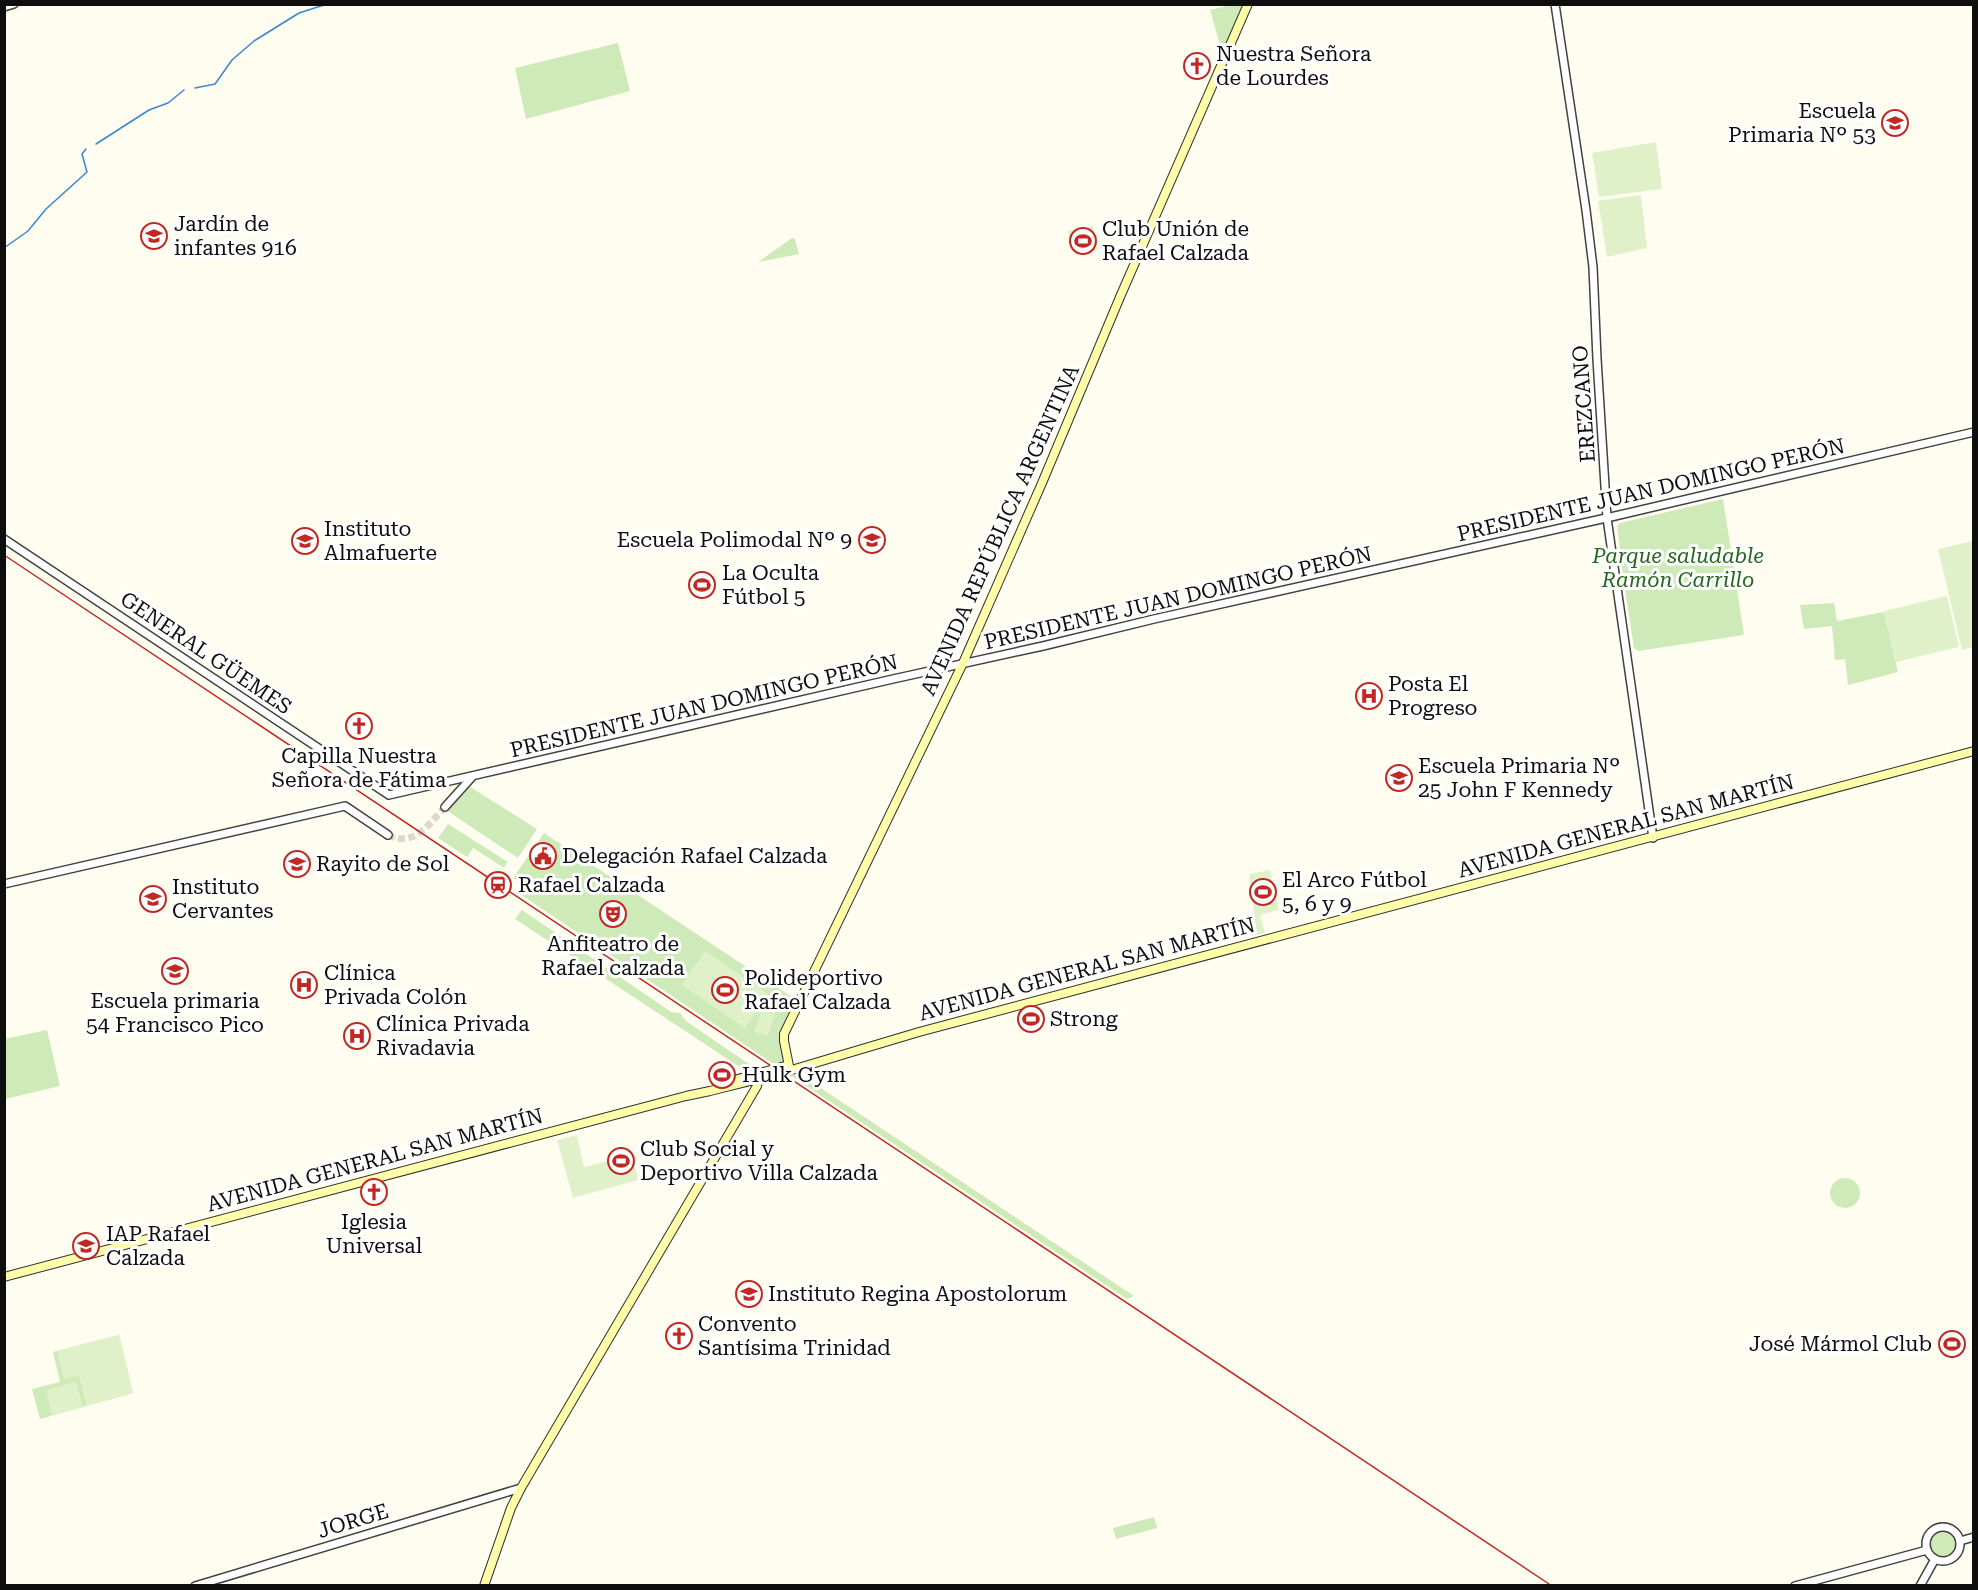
<svg xmlns="http://www.w3.org/2000/svg" width="1978" height="1590" font-family="'Roboto Serif',serif">
<style>
.green{fill:#ceeab8}
.pitch{fill:#e0f1ca}
.lines{fill:none;stroke-linecap:round;stroke-linejoin:round}
.stream{stroke:#3987cf;stroke-width:1.5}
.tertiary-tunnel{stroke:#dbd9cd;stroke-width:7;stroke-dasharray:7 3.5;stroke-linecap:butt}
.tertiary-casing{stroke:#414141;stroke-width:10}
.secondary-casing{stroke:#303030;stroke-width:10}
.tertiary{stroke:#fff;stroke-width:7}
.secondary{stroke:#fffdaa;stroke-width:8}
.rail{stroke:#c02923;stroke-width:1.5}
.labels{text-anchor:middle;dominant-baseline:central;stroke-width:6;stroke-linejoin:round;paint-order:stroke}
.poi-label{font-size:21px;fill:#0e0e0e;stroke:#fff;text-anchor:start}
.street-label{font-size:21px;fill:#0e0e0e;stroke:#fff}
.park-label{font-size:21px;font-style:italic;fill:#26671d;stroke:#fff}
</style>
<rect width="100%" height="100%" fill="#fffdef"/>
<g class="green">
<polygon points="1231,5 1248,5 1227,52 1219,42 1210,10"/>
<polygon points="618,43 630,91 526,119 515,68"/>
<polygon points="792,238 795,239 799,254 758,262"/>
<polygon points="1723,499 1744,635 1638,651 1634,648 1625,589 1627,586 1624,583 1617,526 1620,523"/>
<polygon points="1834,603 1837,621 1884,612 1898,672 1848,685 1845,659 1835,660 1832,626 1804,629 1800,605"/>
<polygon points="467,785 537,829 518,858 446,810"/>
<polygon points="448,824 508,862 504,868 473,848 467,857 438,838"/>
<polygon points="544,833 795,999 794,1004 781,1039 784,1063 778,1066 775,1065 520,894 525,886 513,878"/>
<polygon points="522,910 671,1012 680,1013 686,1021 759,1071 749,1073 515,919"/>
<polygon points="47,1030 60,1086 5,1099 4,1039"/>
<polygon points="798,1073 1134,1296 1127,1299 790,1075"/>
<circle cx="1845" cy="1193" r="15"/>
<polygon points="119,1335 133,1393 40,1419 32,1389 60,1382 53,1352"/>
<polygon points="1154,1517 1157,1528 1116,1539 1113,1528"/>
<circle cx="1943" cy="1544" r="15"/>
</g>
<g class="pitch">
<polygon points="1656,142 1662,189 1599,197 1592,153"/>
<polygon points="1641,195 1647,248 1607,257 1598,201"/>
<polygon points="1093,226 1098,250 1075,255 1068,231"/>
<polygon points="1973,541 1973,647 1962,650 1938,549"/>
<polygon points="1947,596 1959,647 1896,662 1884,611"/>
<polygon points="1270,870 1279,910 1260,915 1265,933 1257,935 1249,874"/>
<polygon points="705,951 768,994 745,1028 682,985"/>
<polygon points="763,1006 776,1010 768,1036 754,1032"/>
<polygon points="577,1135 584,1167 632,1155 638,1180 573,1198 557,1140"/>
<polygon points="119,1335 133,1393 86,1406 79,1375 64,1379 57,1351"/>
<polygon points="76,1382 83,1407 52,1415 46,1390"/>
</g>
<g class="lines">
<g class="stream">
<polyline points="195,88 215,84 232,60 254,41 299,13 327,4"/>
<polyline points="96,144 149,110 168,103 184,90"/>
<polyline points="4,248 28,231 46,209 87,172 82,154 86,149"/>
</g>
<path class="tertiary-tunnel" d="M388,835c26,13 41,-11 57,-28"/>
<defs>
<g id="tertiary">
<polyline points="1555,4 1586,210 1593,267 1597,359 1607,518 1653,838"/>
<polyline points="4,7 14,4"/>
<polyline points="4,539 389,795 893,679 1043,646 1154,619 1615,516 1974,432"/>
<polyline points="445,807 472,777"/>
<polyline points="4,884 345,806 388,835"/>
<circle cx="1943" cy="1544" r="17"/>
<polyline points="1960,1541 1974,1537"/>
<polyline points="195,1586 521,1488"/>
<polyline points="1795,1586 1927,1550"/>
<polyline points="1920,1586 1935,1559"/>
</g>
<g id="secondary">
<polyline points="789,1066 784,1041 784,1034 963,663 1042,483 1120,297 1248,4"/>
<polyline points="727,1082 785,1066"/>
<polyline points="4,1277 686,1096 710,1091 778,1074 919,1032 1974,751"/>
<polyline points="484,1586 511,1508 521,1488 757,1086 759,1079"/>
</g>
</defs>
<use href="#tertiary" class="tertiary-casing"/>
<use href="#secondary" class="secondary-casing"/>
<use href="#tertiary" class="tertiary"/>
<use href="#secondary" class="secondary"/>
<polyline class="rail" points="4,555 1552,1586"/>
</g>
<defs>
<symbol id="church-ring" viewBox="-11 -11 22 22"><circle r="9.5" fill="#fff" stroke="#c02923" stroke-width="1.5"/><path d="M-1.2-6h2.4v3.5h3.3v2.4h-3.3V6h-2.4V-.1h-3.3v-2.4h3.3Z" fill="#c02923"/></symbol>
<symbol id="school-ring" viewBox="-11 -11 22 22"><circle r="9.5" fill="#fff" stroke="#c02923" stroke-width="1.5"/><path d="M0-5L7-2L0 1L-7-2ZM-4 1L0 2.5L4 1V4Q0 6-4 4Z" fill="#c02923"/></symbol>
<symbol id="stadium-ring" viewBox="-11 -11 22 22"><circle r="9.5" fill="#fff" stroke="#c02923" stroke-width="1.5"/><path d="M0-5a6.5 5 0 1 0 0 10a6.5 5 0 1 0 0-10ZM-3.5-1.8h7v3.6h-7Z" fill="#c02923"/></symbol>
<symbol id="hospital-ring" viewBox="-11 -11 22 22"><circle r="9.5" fill="#fff" stroke="#c02923" stroke-width="1.5"/><path d="M-5-5h3v3.5h4V-5h3V5h-3V1.5h-4V5h-3Z" fill="#c02923"/></symbol>
<symbol id="civic-ring" viewBox="-11 -11 22 22"><circle r="9.5" fill="#fff" stroke="#c02923" stroke-width="1.5"/><path d="M-.6-6.5H3V-4.5H.6V-3L4-1V1h2V6H-6V1h2V-1L-.6-3ZM-1.2 2.5V6h2.4V2.5Z" fill="#c02923"/></symbol>
<symbol id="station-ring" viewBox="-11 -11 22 22"><circle r="9.5" fill="#fff" stroke="#c02923" stroke-width="1.5"/><path d="M-3-6H3Q5-6 5-4V2Q5 4 3 4L4.5 6H3L1.5 4h-3L-3 6H-4.5L-3 4Q-5 4-5 2V-4Q-5-6-3-6ZM-3.5-4v3h7v-3ZM-3.5 1v1.5H-2V1ZM2 1v1.5H3.5V1Z" fill="#c02923"/></symbol>
<symbol id="theatre-ring" viewBox="-11 -11 22 22"><circle r="9.5" fill="#fff" stroke="#c02923" stroke-width="1.5"/><path d="M-5-5.5Q0-4 5-5.5V0Q5 5 0 6Q-5 5-5 0ZM-3.3-2.5H-1v1.5H-3.3ZM1-2.5H3.3v1.5H1ZM-2.8 1Q0 5.5 2.8 1Z" fill="#c02923"/></symbol>
<symbol id="university-ring" viewBox="-11 -11 22 22"><circle r="9.5" fill="#fff" stroke="#c02923" stroke-width="1.5"/><path d="M0-5L7-2L0 1L-7-2ZM-4 1L0 2.5L4 1V4Q0 6-4 4Z" fill="#c02923"/></symbol>
</defs>
<g fill-rule="evenodd">
<use href="#church-ring" x="1182" y="51" width="30" height="30"/>
<use href="#school-ring" x="1880" y="108" width="30" height="30"/>
<use href="#school-ring" x="139" y="221" width="30" height="30"/>
<use href="#stadium-ring" x="1068" y="226" width="30" height="30"/>
<use href="#school-ring" x="857" y="525" width="30" height="30"/>
<use href="#school-ring" x="290" y="526" width="30" height="30"/>
<use href="#stadium-ring" x="687" y="570" width="30" height="30"/>
<use href="#hospital-ring" x="1354" y="681" width="30" height="30"/>
<use href="#church-ring" x="344" y="711" width="30" height="30"/>
<use href="#school-ring" x="1384" y="763" width="30" height="30"/>
<use href="#civic-ring" x="528" y="841" width="30" height="30"/>
<use href="#school-ring" x="282" y="849" width="30" height="30"/>
<use href="#station-ring" x="483" y="870" width="30" height="30"/>
<use href="#stadium-ring" x="1248" y="877" width="30" height="30"/>
<use href="#school-ring" x="138" y="884" width="30" height="30"/>
<use href="#theatre-ring" x="598" y="899" width="30" height="30"/>
<use href="#school-ring" x="160" y="956" width="30" height="30"/>
<use href="#hospital-ring" x="289" y="970" width="30" height="30"/>
<use href="#stadium-ring" x="710" y="975" width="30" height="30"/>
<use href="#stadium-ring" x="1016" y="1004" width="30" height="30"/>
<use href="#hospital-ring" x="342" y="1021" width="30" height="30"/>
<use href="#stadium-ring" x="707" y="1060" width="30" height="30"/>
<use href="#stadium-ring" x="606" y="1146" width="30" height="30"/>
<use href="#church-ring" x="359" y="1177" width="30" height="30"/>
<use href="#university-ring" x="71" y="1231" width="30" height="30"/>
<use href="#school-ring" x="734" y="1279" width="30" height="30"/>
<use href="#church-ring" x="664" y="1321" width="30" height="30"/>
<use href="#stadium-ring" x="1937" y="1329" width="30" height="30"/>
</g>
<g class="labels">
<g class="poi-label">
<text x="1216" y="54">Nuestra Señora<tspan x="1216" dy="24">de Lourdes</tspan></text>
<text x="1876" y="111" text-anchor="end">Escuela<tspan x="1876" dy="24">Primaria Nº 53</tspan></text>
<text x="174" y="224">Jardín de<tspan x="174" dy="24">infantes 916</tspan></text>
<text x="1102" y="229">Club Unión de<tspan x="1102" dy="24">Rafael Calzada</tspan></text>
<text x="324" y="529">Instituto<tspan x="324" dy="24">Almafuerte</tspan></text>
<text x="852" y="540" text-anchor="end">Escuela Polimodal Nº 9</text>
<text x="722" y="573">La Oculta<tspan x="722" dy="24">Fútbol 5</tspan></text>
<text x="1388" y="684">Posta El<tspan x="1388" dy="24">Progreso</tspan></text>
<text x="359" y="756" text-anchor="middle">Capilla Nuestra<tspan x="359" dy="24">Señora de Fátima</tspan></text>
<text x="1418" y="766">Escuela Primaria Nº<tspan x="1418" dy="24">25 John F Kennedy</tspan></text>
<text x="562" y="856">Delegación Rafael Calzada</text>
<text x="316" y="864">Rayito de Sol</text>
<text x="1282" y="880">El Arco Fútbol<tspan x="1282" dy="24">5, 6 y 9</tspan></text>
<text x="518" y="885">Rafael Calzada</text>
<text x="172" y="887">Instituto<tspan x="172" dy="24">Cervantes</tspan></text>
<text x="613" y="944" text-anchor="middle">Anfiteatro de<tspan x="613" dy="24">Rafael calzada</tspan></text>
<text x="324" y="973">Clínica<tspan x="324" dy="24">Privada Colón</tspan></text>
<text x="744" y="978">Polideportivo<tspan x="744" dy="24">Rafael Calzada</tspan></text>
<text x="175" y="1001" text-anchor="middle">Escuela primaria<tspan x="175" dy="24">54 Francisco Pico</tspan></text>
<text x="1050" y="1019">Strong</text>
<text x="376" y="1024">Clínica Privada<tspan x="376" dy="24">Rivadavia</tspan></text>
<text x="742" y="1075">Hulk Gym</text>
<text x="640" y="1149">Club Social y<tspan x="640" dy="24">Deportivo Villa Calzada</tspan></text>
<text x="374" y="1222" text-anchor="middle">Iglesia<tspan x="374" dy="24">Universal</tspan></text>
<text x="106" y="1234">IAP Rafael<tspan x="106" dy="24">Calzada</tspan></text>
<text x="768" y="1294">Instituto Regina Apostolorum</text>
<text x="698" y="1324">Convento<tspan x="698" dy="24">Santísima Trinidad</tspan></text>
<text x="1932" y="1344" text-anchor="end">José Mármol Club</text>
</g>
<g class="street-label">
<text transform="translate(1584 404) rotate(-94)">EREZCANO</text>
<text transform="translate(1651 490) rotate(-13)">PRESIDENTE JUAN DOMINGO PERÓN</text>
<text transform="translate(1000 530) rotate(-66)">AVENIDA REPÚBLICA ARGENTINA</text>
<text transform="translate(1178 598) rotate(-13)">PRESIDENTE JUAN DOMINGO PERÓN</text>
<text transform="translate(206 653) rotate(34)">GENERAL GÜEMES</text>
<text transform="translate(704 706) rotate(-13)">PRESIDENTE JUAN DOMINGO PERÓN</text>
<text transform="translate(1626 826) rotate(-15)">AVENIDA GENERAL SAN MARTÍN</text>
<text transform="translate(1087 969) rotate(-15)">AVENIDA GENERAL SAN MARTÍN</text>
<text transform="translate(375 1160) rotate(-15)">AVENIDA GENERAL SAN MARTÍN</text>
<text transform="translate(353 1521) rotate(-17)">JORGE</text>
</g>
<g class="park-label">
<text x="1678" y="556">Parque saludable<tspan x="1678" dy="24">Ramón Carrillo</tspan></text>
</g>
</g>
<rect width="1978" height="1590" fill="none" stroke="#0e0e0e" stroke-width="12"/>
</svg>
